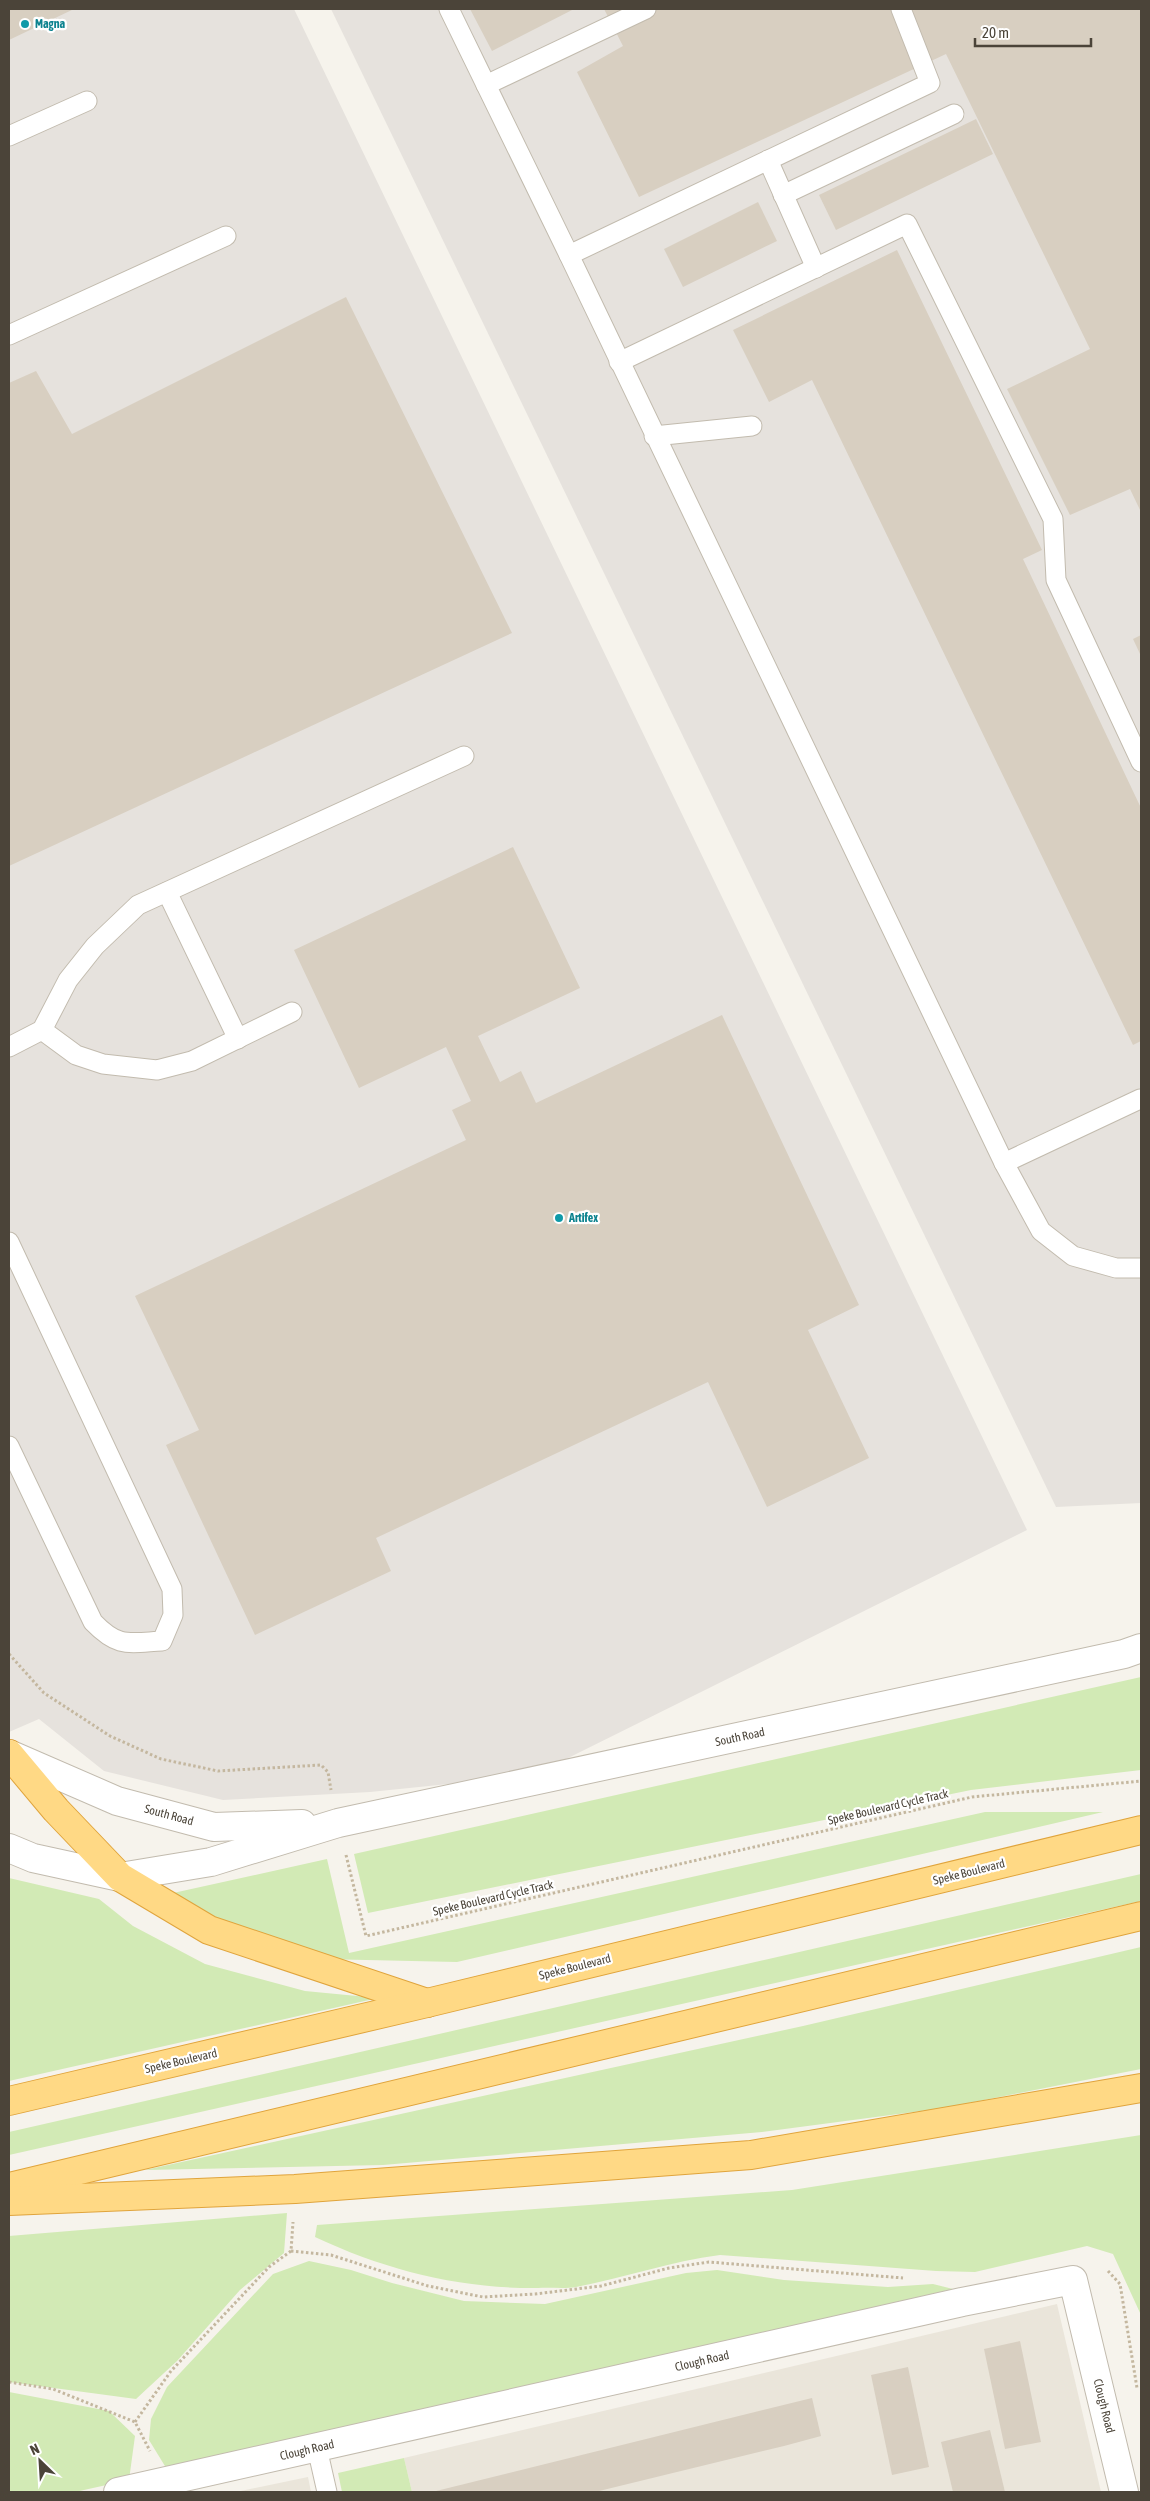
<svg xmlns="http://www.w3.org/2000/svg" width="1150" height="2501" font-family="'Asap Condensed',sans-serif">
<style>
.residential{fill:#eae5da}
.industrial{fill:#e6e2dd}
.green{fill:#d2eab5}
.building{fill:#d8cfc1}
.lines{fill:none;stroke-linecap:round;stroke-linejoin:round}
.service-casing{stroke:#c2bbae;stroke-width:21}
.minor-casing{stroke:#c2bbae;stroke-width:30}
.trunk-casing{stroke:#e0a43c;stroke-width:30}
.path{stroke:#c4b79f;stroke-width:3;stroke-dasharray:2.5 2.5;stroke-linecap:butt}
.service{stroke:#fff;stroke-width:19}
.minor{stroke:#fff;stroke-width:28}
.trunk{stroke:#ffd985;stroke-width:28}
.culture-dot{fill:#0f9aa8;stroke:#fff;stroke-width:2}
.labels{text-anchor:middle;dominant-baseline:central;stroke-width:4.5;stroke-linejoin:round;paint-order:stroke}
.culture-label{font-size:12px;font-weight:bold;fill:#0d838f;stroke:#fff;text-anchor:start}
.street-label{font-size:12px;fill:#4b4439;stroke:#fff}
</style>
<rect width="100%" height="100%" fill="#f6f3ec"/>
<g class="residential">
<polygon points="1057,2304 1101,2492 412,2492 404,2458"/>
<polygon points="308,2477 311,2492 236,2492"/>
</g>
<g class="industrial">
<polygon points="9,9 294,9 1027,1530 558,1763 468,1782 370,1792 223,1800 104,1771 39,1719 9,1732"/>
<polygon points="331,9 1141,9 1141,1503 1056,1507"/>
</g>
<g class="green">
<polygon points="1141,1677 1141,1770 971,1790 368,1913 354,1854"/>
<polygon points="985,1812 1103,1812 457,1962 321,1959 155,1897 327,1859 349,1953"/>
<polygon points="1141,1874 1141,1901 9,2155 9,2132"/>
<polygon points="9,1878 99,1899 133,1926 205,1964 305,1991 378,1998 9,2081"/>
<polygon points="1141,1947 1141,2069 944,2108 762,2132 383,2165 145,2170 803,2026"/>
<path d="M1141,2135v180l-28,-61 -26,-8 -112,26 -39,-1 -216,-16c-49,6 -96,23 -144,32 -12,2 -26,0 -38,1 -78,1 -153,-18 -223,-51l2,-12 475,-35z"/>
<polygon points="287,2213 284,2253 240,2290 177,2361 136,2399 9,2382 9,2236"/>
<polygon points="309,2261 351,2270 392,2283 464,2301 545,2304 686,2273 717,2270 784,2280 888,2287 933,2284 953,2289 168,2471 149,2440 151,2419 167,2387 273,2274"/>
<polygon points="9,2392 109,2411 135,2436 129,2480 75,2492 9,2492"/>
<polygon points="404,2458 412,2492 342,2492 338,2473"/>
</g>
<g class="building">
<polygon points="9,9 74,9 9,40"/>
<polygon points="470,9 574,9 492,51"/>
<polygon points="604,9 1141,9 1141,512 1130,489 1070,515 1007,389 1090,349 946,54 639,197 577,72 623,46"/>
<polygon points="976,119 993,154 836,230 819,195"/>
<polygon points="758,202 777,241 683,287 664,249"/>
<polygon points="897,250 1042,550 1023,559 1141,808 1141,1041 1133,1045 812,380 769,402 733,330"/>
<polygon points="346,297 512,633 9,866 9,383 36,371 72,434"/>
<polygon points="1141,635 1141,656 1133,639"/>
<polygon points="513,847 580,988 478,1036 500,1082 521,1071 536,1103 722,1015 859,1305 808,1330 869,1458 767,1507 708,1382 376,1538 391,1571 255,1635 166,1445 199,1430 135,1296 466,1140 452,1110 471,1101 446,1047 359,1088 294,950"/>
<polygon points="1020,2341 1041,2442 1005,2449 984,2349"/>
<polygon points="908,2367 929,2467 892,2475 871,2375"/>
<polygon points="812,2398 821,2436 784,2446 595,2492 432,2492"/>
<polygon points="990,2430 1005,2492 953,2492 941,2442"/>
</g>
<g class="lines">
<defs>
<g id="service">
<polyline points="449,9 569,255 1004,1163 1041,1231 1073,1256 1116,1268 1141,1268"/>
<polyline points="486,85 646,9"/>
<polyline points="9,136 87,101"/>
<polyline points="768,160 816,268"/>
<polyline points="783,195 954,114"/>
<polyline points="569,255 930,83 901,9"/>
<polyline points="9,335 226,236"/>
<polyline points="619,362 907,224 1053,519 1056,580 1141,762"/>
<polyline points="654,436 752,426"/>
<polyline points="167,892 238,1039"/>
<polyline points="42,1030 76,1055 103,1064 157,1070 192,1061 292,1012"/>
<polyline points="9,1047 42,1030 68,980 95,946 138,905 464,756"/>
<polyline points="1004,1163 1140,1099"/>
<path d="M9,1242l163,347 1,26 -11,26c-34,2 -44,7 -69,-19l-84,-176"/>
<polyline points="317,2448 327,2492"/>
</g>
<g id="minor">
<polyline points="9,1754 117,1801 214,1827 302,1824"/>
<polyline points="9,1848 33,1858 120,1877 211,1862 338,1823 1124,1654 1141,1648"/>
<polyline points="118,2492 962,2302 1073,2280 1124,2492"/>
</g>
<g id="trunk">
<polyline points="9,1754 56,1810 120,1877 209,1930 427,2003"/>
<polyline points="9,2101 427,2003 1141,1830"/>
<polyline points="9,2187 1141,1916"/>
<polyline points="9,2201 295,2189 751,2155 1141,2088"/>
</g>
</defs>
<use href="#service" class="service-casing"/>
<use href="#minor" class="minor-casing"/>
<use href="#trunk" class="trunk-casing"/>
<g class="path">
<polyline points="9,1654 44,1693 110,1736 161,1759 218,1771 321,1765 328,1772 331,1790"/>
<polyline points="346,1855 366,1936 972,1797 1141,1781"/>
<polyline points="291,2251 331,2255 428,2286 483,2297 535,2294 601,2286 669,2268 709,2262 903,2278"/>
<polyline points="1108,2271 1120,2284 1137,2388"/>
<polyline points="9,2382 53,2389 135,2422 150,2451"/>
<polyline points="135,2422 171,2371 269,2267 291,2251 293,2222"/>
</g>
<use href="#service" class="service"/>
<use href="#minor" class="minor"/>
<use href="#trunk" class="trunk"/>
</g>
<g class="culture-dot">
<circle cx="25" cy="24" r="5"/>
<circle cx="559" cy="1218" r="5"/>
</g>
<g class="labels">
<g class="culture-label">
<text x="35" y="24">Magna</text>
<text x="569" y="1218">Artifex</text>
</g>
<g class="street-label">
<text transform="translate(740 1737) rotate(-12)">South Road</text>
<text transform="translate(888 1807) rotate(-13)">Speke Boulevard Cycle Track</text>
<text transform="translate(169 1815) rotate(15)">South Road</text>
<text transform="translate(969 1872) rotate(-14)">Speke Boulevard</text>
<text transform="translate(493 1898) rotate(-13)">Speke Boulevard Cycle Track</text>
<text transform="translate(575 1967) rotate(-14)">Speke Boulevard</text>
<text transform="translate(181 2061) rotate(-13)">Speke Boulevard</text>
<text transform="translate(702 2361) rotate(-13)">Clough Road</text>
<text transform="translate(1104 2406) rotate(76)">Clough Road</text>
<text transform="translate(307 2450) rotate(-13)">Clough Road</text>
</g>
</g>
<rect width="1150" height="2501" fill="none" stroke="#4b4439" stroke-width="20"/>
<g transform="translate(40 2461) rotate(335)" stroke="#ffffff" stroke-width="4" paint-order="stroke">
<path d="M0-4L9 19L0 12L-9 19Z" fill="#4b4439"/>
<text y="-8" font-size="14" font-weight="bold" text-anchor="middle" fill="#4b4439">N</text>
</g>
<path d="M975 38v8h116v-8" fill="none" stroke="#4b4439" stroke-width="2.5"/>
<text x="982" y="38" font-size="15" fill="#4b4439" stroke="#ffffff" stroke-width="4" paint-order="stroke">20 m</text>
</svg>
